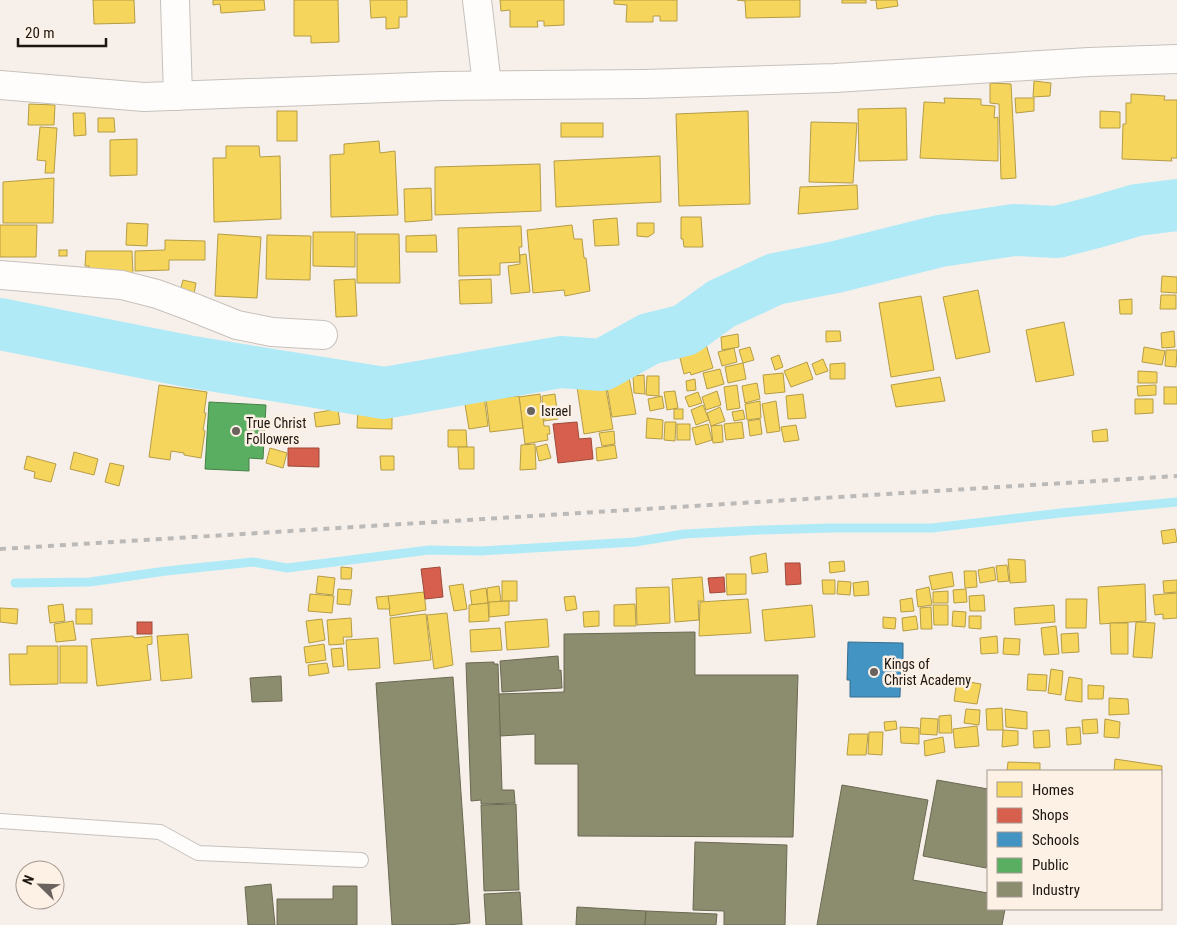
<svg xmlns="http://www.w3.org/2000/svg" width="1177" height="925" font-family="'Roboto Condensed',sans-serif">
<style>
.homes{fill:#f6d55c;stroke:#b59c46}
.shops{fill:#d6604d;stroke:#9e4a3b}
.schools{fill:#4393c3;stroke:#376e8e}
.public{fill:#5aae61;stroke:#478049}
.industry{fill:#8c8c6e;stroke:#6a6952}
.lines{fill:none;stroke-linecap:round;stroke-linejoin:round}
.stream{stroke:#b0eaf7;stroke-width:9}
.river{stroke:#b0eaf7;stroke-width:52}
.service-casing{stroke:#c7c1bc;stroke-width:16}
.minor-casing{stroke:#c7c1bc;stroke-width:30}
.service{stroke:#fefdfc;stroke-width:14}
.minor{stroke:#fefdfc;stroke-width:28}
.rail{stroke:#bcbab9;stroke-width:4;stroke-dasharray:6 6;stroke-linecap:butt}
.poi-dot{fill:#69625d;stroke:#fdf0e4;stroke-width:2}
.labels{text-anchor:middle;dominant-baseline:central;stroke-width:5;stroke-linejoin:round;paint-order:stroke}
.poi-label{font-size:14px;fill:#1c1611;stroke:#fdf0e4;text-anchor:start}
</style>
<rect width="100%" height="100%" fill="#f7f0ea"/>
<g class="homes">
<polygon points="93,0 134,0 135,23 94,24"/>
<polygon points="213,0 264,0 265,10 221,13 220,4 213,5"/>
<polygon points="294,0 338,0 339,42 311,43 311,36 294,36"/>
<polygon points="370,0 407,0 407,17 399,17 399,28 386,29 386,17 371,18"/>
<polygon points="500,0 564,0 564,25 544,26 544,21 537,21 538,27 510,27 510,10 501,11"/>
<polygon points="614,0 677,0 677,21 660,21 660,16 653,16 653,22 626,22 627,5 614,4"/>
<polygon points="737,0 800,0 800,17 746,18 745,1"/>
<rect x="842" y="0" width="24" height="3"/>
<polygon points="870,0 897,0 898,6 877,9 876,0"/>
<polygon points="1034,81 1051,83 1050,96 1033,97"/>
<polygon points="990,83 1011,84 1016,178 1001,179 999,104 990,103"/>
<polygon points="1131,94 1165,96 1164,100 1177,100 1177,158 1171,158 1172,161 1122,159 1123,124 1126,124 1126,103 1131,103"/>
<polygon points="944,98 981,99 981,105 995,106 994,118 998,117 998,161 920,158 924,102 945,103"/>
<polygon points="1015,98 1034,98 1034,111 1016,113"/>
<polygon points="29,104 55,105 54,125 28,125"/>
<polygon points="906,108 907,160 859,161 858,109"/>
<rect x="277" y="111" width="20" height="30"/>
<polygon points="748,111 750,204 679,206 676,114"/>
<polygon points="1100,111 1120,112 1120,128 1100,128"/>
<polygon points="73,113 85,113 86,135 74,136"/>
<polygon points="98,118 114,118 115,132 98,132"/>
<polygon points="811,122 857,123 853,183 809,182"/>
<rect x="561" y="123" width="42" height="14"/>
<polygon points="40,127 57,128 54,173 45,173 46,161 37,160"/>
<polygon points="137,139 137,175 110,176 110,140"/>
<polygon points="379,141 380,153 395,151 398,215 331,217 330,155 344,154 344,144"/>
<polygon points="226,146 259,146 260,157 280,156 281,219 214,222 213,158 226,158"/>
<polygon points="660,156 661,202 556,207 554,161"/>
<polygon points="540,164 541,211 435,215 435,167"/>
<polygon points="54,178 53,223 3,223 3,182"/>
<polygon points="857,185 858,209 798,214 800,187"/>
<polygon points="431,188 432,220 405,222 404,189"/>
<polygon points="681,217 701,217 703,247 684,247 683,239 681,239"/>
<polygon points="617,218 619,245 595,246 593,220"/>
<polygon points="127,223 148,224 147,246 126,245"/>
<polygon points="637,223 654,223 654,233 648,237 637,236"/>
<polygon points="0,225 37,225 36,257 0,257"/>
<polygon points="572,225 574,239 582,239 584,258 586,258 590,291 565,296 564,290 533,293 527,230"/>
<polygon points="521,226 522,247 519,247 520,262 500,263 500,275 459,276 458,228"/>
<polygon points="313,232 355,232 355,267 313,266"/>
<polygon points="218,234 261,237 257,298 215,296"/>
<polygon points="357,234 399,234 400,283 357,283"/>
<polygon points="267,235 311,236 310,280 266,279"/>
<polygon points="436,235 437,252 406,252 406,236"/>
<polygon points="165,240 205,241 205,260 169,260 169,270 135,271 135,251 165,250"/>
<rect x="59" y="250" width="8" height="6"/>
<polygon points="86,251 132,251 133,274 88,272 89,266 85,266"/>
<polygon points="526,254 530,292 511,294 508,266 520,264 520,255"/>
<polygon points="1162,276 1177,277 1177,293 1161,292"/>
<polygon points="355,279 357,316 336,317 334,280"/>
<polygon points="491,279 492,303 460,304 459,280"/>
<polygon points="183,280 196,283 194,294 180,291"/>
<polygon points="978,290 990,352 956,359 943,297"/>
<polygon points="1161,295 1176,295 1176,309 1160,309"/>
<polygon points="921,296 934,370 891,377 879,303"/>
<polygon points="1132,299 1132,314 1120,314 1119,300"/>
<polygon points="1064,322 1074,375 1036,382 1026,330"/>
<polygon points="826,331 840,331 841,341 826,342"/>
<polygon points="1174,331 1175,347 1162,348 1161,333"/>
<polygon points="738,334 739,347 722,350 721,337"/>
<polygon points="705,341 713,368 691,375 690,372 684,374 678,350"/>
<polygon points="750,347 754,360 743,363 739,350"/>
<polygon points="1144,347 1165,351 1162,365 1142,362"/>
<polygon points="734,348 737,362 722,366 718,352"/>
<polygon points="1166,350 1177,350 1176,367 1165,366"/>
<polygon points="115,352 129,356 125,372 111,368"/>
<polygon points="779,355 783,367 775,370 771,358"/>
<polygon points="823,359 828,371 816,375 812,364"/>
<polygon points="807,362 813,379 791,387 784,371"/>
<polygon points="743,363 746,379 728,383 725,367"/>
<polygon points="845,363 845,379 830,379 830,364"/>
<polygon points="720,369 724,384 707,389 703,373"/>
<polygon points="1138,371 1157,372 1157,383 1138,383"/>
<polygon points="783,373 785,392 765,394 763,375"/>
<polygon points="644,375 645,394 634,393 633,376"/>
<polygon points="647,376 659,376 659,396 646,395"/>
<polygon points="629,377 636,414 612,417 606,381"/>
<polygon points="940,377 945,401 896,407 891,385"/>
<polygon points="695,379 696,390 687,391 686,381"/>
<polygon points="605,383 613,429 584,434 577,387"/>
<polygon points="757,383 760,399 745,403 742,386"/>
<polygon points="159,385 207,392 204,413 206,413 203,430 205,431 201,458 184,455 184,453 171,451 170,460 149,457"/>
<polygon points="737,385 740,408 727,410 724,387"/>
<polygon points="1156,385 1156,395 1138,396 1137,386"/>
<rect x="1164" y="387" width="13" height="17"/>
<polygon points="675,391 678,408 667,410 664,392"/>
<polygon points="717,391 721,405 706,410 702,397"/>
<polygon points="698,392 702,403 689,407 685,397"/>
<polygon points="540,394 544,426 549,426 550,434 547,434 548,440 525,444 519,397"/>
<polygon points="555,394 558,419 544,421 542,396"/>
<polygon points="803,394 806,418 788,419 786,396"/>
<polygon points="484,396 488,426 469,429 464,398"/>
<polygon points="519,396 523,428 490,432 486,399"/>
<polygon points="662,396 664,408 650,411 648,399"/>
<polygon points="1135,399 1153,399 1153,413 1135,414"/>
<polygon points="760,401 761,418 747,420 745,404"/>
<polygon points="776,401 780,431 767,433 762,404"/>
<polygon points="703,405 709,420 696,425 691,410"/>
<polygon points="720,407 725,421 711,426 707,413"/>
<polygon points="358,408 392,408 392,429 357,428"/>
<polygon points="338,409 340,424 316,427 314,413"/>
<rect x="674" y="409" width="9" height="10"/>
<polygon points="743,410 745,419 734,421 732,412"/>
<polygon points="647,418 663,420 662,439 646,438"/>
<polygon points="760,419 762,434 750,436 748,421"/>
<polygon points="665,422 676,422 675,441 664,440"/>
<polygon points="742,422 744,438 726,440 724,424"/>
<rect x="677" y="424" width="13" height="16"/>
<polygon points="708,424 712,440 696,445 692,428"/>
<polygon points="722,425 723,442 713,443 711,426"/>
<polygon points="796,425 799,440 784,442 781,427"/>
<polygon points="1107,429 1108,441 1093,442 1092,431"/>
<polygon points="448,430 466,430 467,447 448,447"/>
<polygon points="614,431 615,444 602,446 599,433"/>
<polygon points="535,444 536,469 520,470 521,445"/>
<polygon points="547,444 551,458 539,461 536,447"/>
<polygon points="615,445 617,458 597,461 596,448"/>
<polygon points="458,447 474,447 474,469 459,469"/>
<polygon points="270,448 287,453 283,468 266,463"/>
<polygon points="74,452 98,459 94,475 70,469"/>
<polygon points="27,456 56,464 51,482 34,478 35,472 24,469"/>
<polygon points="380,456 394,456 394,470 381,470"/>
<polygon points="110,463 124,466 119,486 105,482"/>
<polygon points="1175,529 1177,542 1163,544 1161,531"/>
<polygon points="766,553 768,572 752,574 750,557"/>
<polygon points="1008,559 1025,560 1026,582 1010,583"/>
<polygon points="844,561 845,571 830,573 829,562"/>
<polygon points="1007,565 1009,581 998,582 996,566"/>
<polygon points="341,567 352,568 351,579 341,579"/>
<polygon points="994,567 996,580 980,583 978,570"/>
<polygon points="964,571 976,571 977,587 965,588"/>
<polygon points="952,572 954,586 932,590 929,576"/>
<polygon points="726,574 746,574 746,594 727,595"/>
<polygon points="318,576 335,578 333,595 316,593"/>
<polygon points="702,577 704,601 698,601 699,620 675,622 672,579"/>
<polygon points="822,580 835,580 835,594 823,594"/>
<polygon points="1177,580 1177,592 1164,593 1163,581"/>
<rect x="502" y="581" width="15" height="20"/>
<polygon points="838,581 851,582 850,595 837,594"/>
<polygon points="868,581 869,595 854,596 853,583"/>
<polygon points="463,584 467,609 454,611 449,586"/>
<polygon points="1145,584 1146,621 1100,624 1098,587"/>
<polygon points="499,586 501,601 488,603 487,588"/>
<polygon points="669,587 670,623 637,625 636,588"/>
<polygon points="929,587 932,605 918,607 916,590"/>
<polygon points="486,588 488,603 472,605 470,591"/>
<polygon points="338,589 352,590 350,605 337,604"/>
<polygon points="966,589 967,602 954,603 953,590"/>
<polygon points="948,591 948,603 933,603 933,592"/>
<polygon points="424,592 426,610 390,616 388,596"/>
<polygon points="1177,593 1177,618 1163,619 1163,614 1155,615 1153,595"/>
<polygon points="310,594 334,596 332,613 308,611"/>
<polygon points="984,595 985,611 970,611 969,596"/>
<polygon points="388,596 390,609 378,609 376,597"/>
<polygon points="575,596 577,609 566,611 564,597"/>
<polygon points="912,598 914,611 901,612 900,600"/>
<polygon points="748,599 751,633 699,636 700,602"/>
<polygon points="1066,599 1087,599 1086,628 1066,628"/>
<polygon points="509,601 509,615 489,617 489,602"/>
<polygon points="488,603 489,621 469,622 469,605"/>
<polygon points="63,604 65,621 50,623 48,606"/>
<polygon points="635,604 636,626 614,626 614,605"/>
<polygon points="812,605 815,637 765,641 762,610"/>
<polygon points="933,605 948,605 948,625 934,625"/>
<polygon points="1054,605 1055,622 1015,625 1014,608"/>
<polygon points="931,607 932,629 921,629 920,608"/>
<polygon points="0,608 18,609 17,624 0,622"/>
<rect x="76" y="609" width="16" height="15"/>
<polygon points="599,611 599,626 584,627 583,612"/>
<polygon points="953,611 966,612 965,627 952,626"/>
<polygon points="447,613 453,665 434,669 427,615"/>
<polygon points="426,614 431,660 394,664 390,618"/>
<polygon points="916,616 918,629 903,631 902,618"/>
<polygon points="969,616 981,616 981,629 969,628"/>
<polygon points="883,617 896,618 895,629 883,628"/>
<polygon points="351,618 352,637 343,637 344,644 329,645 327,620"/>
<polygon points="322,619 325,640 309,643 306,621"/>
<polygon points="547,619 549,647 507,650 505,622"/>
<polygon points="73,621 76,640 56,642 54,624"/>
<polygon points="1136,622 1155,623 1152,658 1133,657"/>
<polygon points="1110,623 1128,623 1128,654 1111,654"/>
<polygon points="1056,626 1059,654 1044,655 1041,628"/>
<polygon points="500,628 502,650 471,652 470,630"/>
<polygon points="1078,633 1079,652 1062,653 1061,634"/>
<polygon points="188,634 192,678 161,681 157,636"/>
<polygon points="133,636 134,638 152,636 152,644 147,645 151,680 97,686 91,639"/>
<polygon points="997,636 998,653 981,654 980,638"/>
<polygon points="378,638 380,668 348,670 346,640"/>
<polygon points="1004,638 1020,639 1019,655 1003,654"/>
<polygon points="324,644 326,660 306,663 304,647"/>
<polygon points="27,646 58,646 58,684 10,685 9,654 27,654"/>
<rect x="60" y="646" width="27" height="37"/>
<polygon points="342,648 344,666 333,667 331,649"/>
<polygon points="327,663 329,673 309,676 308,665"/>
<polygon points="1051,669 1063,671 1061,695 1048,693"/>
<polygon points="1028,674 1047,675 1046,691 1027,690"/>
<polygon points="1069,677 1082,679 1082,702 1065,700"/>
<polygon points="957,680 981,684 977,704 954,701"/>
<polygon points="1088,685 1104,686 1103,699 1088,699"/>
<polygon points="1109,698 1128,699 1129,714 1109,715"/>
<polygon points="1002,708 1003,730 987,730 986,709"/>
<polygon points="966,709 980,710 979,725 964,723"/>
<polygon points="1005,709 1027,712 1027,729 1006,727"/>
<polygon points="951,715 952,733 939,733 939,716"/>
<polygon points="921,718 938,719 937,735 920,734"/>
<polygon points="1097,719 1098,733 1083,734 1082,720"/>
<polygon points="1105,719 1120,722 1119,738 1104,737"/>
<polygon points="896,721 897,729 885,731 884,722"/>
<polygon points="977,726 979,746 955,748 953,729"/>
<polygon points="900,727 919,728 919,744 901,743"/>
<polygon points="1080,727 1081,744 1067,745 1066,728"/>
<polygon points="1003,730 1018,731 1018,745 1002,747"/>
<polygon points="1049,730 1050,747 1034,748 1033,731"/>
<polygon points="869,732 883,732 882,755 868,754"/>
<polygon points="849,734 868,734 866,755 847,755"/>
<polygon points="943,737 945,752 925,756 924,741"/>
<polygon points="1115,759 1162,766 1161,777 1161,771 1114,771"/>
<polygon points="1008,762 1040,763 1040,771 1007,771"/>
</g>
<g class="shops">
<polygon points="577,422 579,439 591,438 593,459 558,463 553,424"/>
<polygon points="288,448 319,448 319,467 288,466"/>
<polygon points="785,563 800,563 801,584 786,585"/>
<polygon points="440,567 443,597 425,599 421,569"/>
<polygon points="724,577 725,592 710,593 708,578"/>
<rect x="137" y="622" width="15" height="12"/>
</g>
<polygon class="schools" points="848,642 903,643 903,664 901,663 900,697 850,697 850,680 847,680"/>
<polygon class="public" points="209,402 266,405 263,459 249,458 249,471 205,469"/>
<g class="industry">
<polygon points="695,632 695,675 798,675 793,837 578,836 578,764 535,764 535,734 500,736 498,694 564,692 564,634"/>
<polygon points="558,656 559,671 561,670 562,688 502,692 500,661"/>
<polygon points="494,662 494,664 498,664 502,790 514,790 515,803 481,804 481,800 471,801 466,663"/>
<polygon points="281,676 282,701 252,702 250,678"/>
<polygon points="453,677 470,923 447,925 392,925 376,683"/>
<polygon points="937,780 988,789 988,858 986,868 923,856"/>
<polygon points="842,785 928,800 913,880 988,893 988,909 1005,909 1002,925 817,925"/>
<polygon points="516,804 519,890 484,891 481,805"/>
<polygon points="695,842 787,845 785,925 724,925 724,911 693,910"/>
<polygon points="271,884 275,925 248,925 245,887"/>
<polygon points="333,886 357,886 357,925 277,925 277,899 333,899"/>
<polygon points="520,892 522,925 486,925 484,894"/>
<polygon points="577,907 646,911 645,925 576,925"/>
<polygon points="646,911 717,914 716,925 645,925"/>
</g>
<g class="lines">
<polyline class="stream" points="15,583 90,582 166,571 253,562 287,568 429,550 481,551 635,542 684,534 760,530 831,528 932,528 1061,513 1177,502"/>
<polyline class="river" points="0,324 192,362 384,393 561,362 602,365 649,339 685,330 721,304 775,279 836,267 940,241 1014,230 1057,232 1096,222 1137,210 1177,205"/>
<defs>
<polyline id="service" points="0,821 160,832 198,853 361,860"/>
<g id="minor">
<polyline points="175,0 178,96"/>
<polyline points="477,0 487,85"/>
<polyline points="0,85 144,97 441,86 643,84 835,78 1089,62 1177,59"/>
<polyline points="0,275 122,285 157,294 192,307 237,325 272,332 323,335"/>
</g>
</defs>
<use href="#service" class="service-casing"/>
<use href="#minor" class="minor-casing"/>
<use href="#service" class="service"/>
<use href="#minor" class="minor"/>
<polyline class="rail" points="0,549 1177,476"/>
</g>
<g class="poi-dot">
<circle cx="531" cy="411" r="5"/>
<circle cx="236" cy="431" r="5"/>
<circle cx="874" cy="672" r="5"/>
</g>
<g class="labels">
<g class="poi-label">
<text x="541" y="411">Israel</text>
<text x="246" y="423">True Christ<tspan x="246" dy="16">Followers</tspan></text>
<text x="884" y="664">Kings of<tspan x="884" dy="16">Christ Academy</tspan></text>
</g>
</g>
<rect x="987" y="770" width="175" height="140" fill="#fdf0e4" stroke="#a39990"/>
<rect x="997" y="782" width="25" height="15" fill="#f6d55c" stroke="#a39990"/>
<text x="1032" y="795" font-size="15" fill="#1c1611">Homes</text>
<rect x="997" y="808" width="25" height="15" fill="#d6604d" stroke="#a39990"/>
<text x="1032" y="820" font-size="15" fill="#1c1611">Shops</text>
<rect x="997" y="832" width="25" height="15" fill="#4393c3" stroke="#a39990"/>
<text x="1032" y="845" font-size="15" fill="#1c1611">Schools</text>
<rect x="997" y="858" width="25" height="15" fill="#5aae61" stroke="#a39990"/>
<text x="1032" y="870" font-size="15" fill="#1c1611">Public</text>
<rect x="997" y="882" width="25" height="15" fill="#8c8c6e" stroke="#a39990"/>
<text x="1032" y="895" font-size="15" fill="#1c1611">Industry</text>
<g transform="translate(40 885) rotate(293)"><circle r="24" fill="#fdf0e4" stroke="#a39990"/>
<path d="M0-4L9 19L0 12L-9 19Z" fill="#69625d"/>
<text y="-8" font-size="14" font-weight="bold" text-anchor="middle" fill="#1c1611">N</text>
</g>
<path d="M18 38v8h88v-8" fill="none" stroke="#1c1611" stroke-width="2.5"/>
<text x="25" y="38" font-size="15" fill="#1c1611" stroke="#fdf0e4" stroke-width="4" paint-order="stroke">20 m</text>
</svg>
